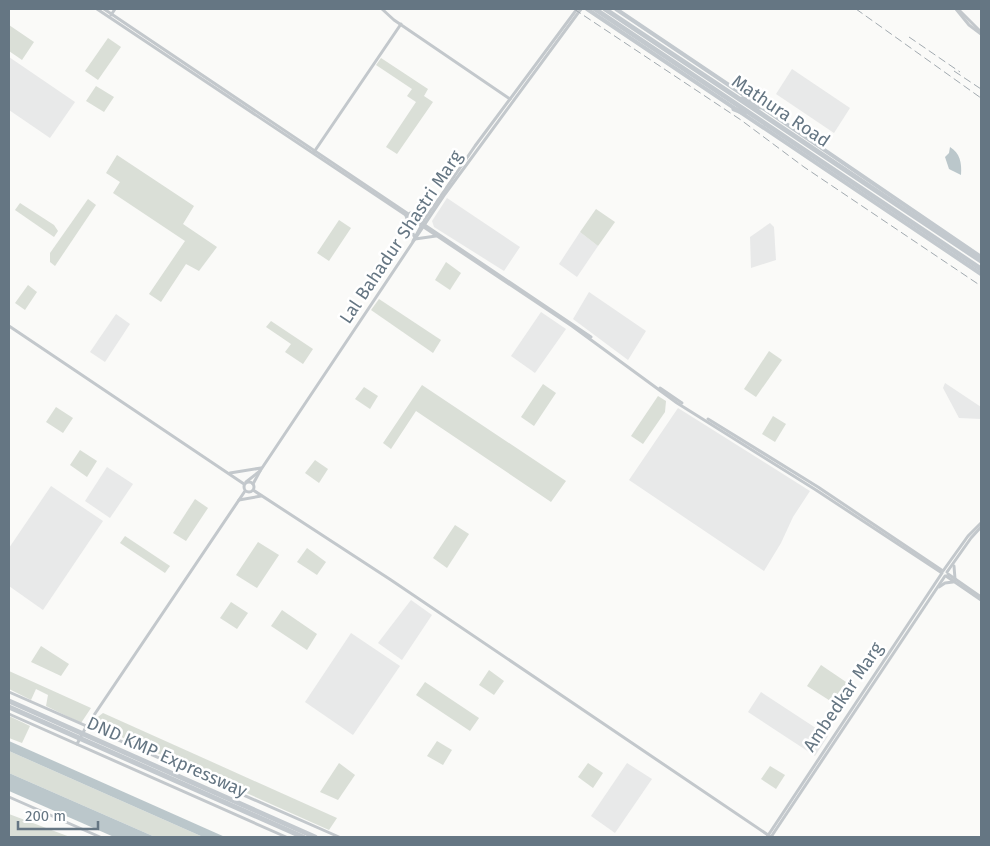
<svg xmlns="http://www.w3.org/2000/svg" width="990" height="846" font-family="'Fira Sans',sans-serif">
<style>
.built{fill:#e8e9e9}
.green{fill:#dadfd7}
.water{fill:#bbc7cb}
.lines{fill:none;stroke-linecap:round;stroke-linejoin:round}
.minor{stroke:#c3c8cc;stroke-width:3}
.major{stroke:#c3c9ce;stroke-width:4}
.highway{stroke:#c3c9ce;stroke-width:5}
.rail{stroke:#a2aab0;stroke-width:1;stroke-dasharray:8 4;stroke-linecap:butt}
.labels{text-anchor:middle;dominant-baseline:central;stroke-width:5;stroke-linejoin:round;paint-order:stroke}
.street-label{font-size:18px;fill:#657683;stroke:#fff}
</style>
<rect width="100%" height="100%" fill="#fafaf8"/>
<g class="built">
<polygon points="9,57 75,102 50,138 9,110"/>
<polygon points="792,69 850,108 834,133 776,94"/>
<polygon points="447,198 520,247 504,271 434,227 432,221"/>
<polygon points="770,223 774,227 776,260 751,268 750,237"/>
<polygon points="580,232 598,246 577,277 559,264"/>
<polygon points="589,292 646,331 628,360 573,319"/>
<polygon points="541,312 566,329 535,373 511,356"/>
<polygon points="116,314 130,324 105,362 90,352"/>
<polygon points="945,383 981,407 981,419 959,418 943,388"/>
<polygon points="678,408 810,491 793,517 781,543 764,571 629,480"/>
<polygon points="107,467 133,484 110,518 85,501"/>
<polygon points="51,486 103,521 43,610 9,586 9,548"/>
<polygon points="411,600 432,615 402,660 378,643"/>
<polygon points="351,633 400,666 353,735 305,702"/>
<polygon points="761,692 828,736 815,756 748,712"/>
<polygon points="627,763 652,779 615,833 591,816"/>
</g>
<g class="green">
<polygon points="9,25 34,42 22,60 9,51"/>
<polygon points="108,38 121,47 98,80 85,71"/>
<polygon points="381,58 428,89 424,96 433,102 397,154 386,147 416,102 407,96 412,89 376,65"/>
<polygon points="96,86 114,97 104,112 86,101"/>
<polygon points="117,155 194,206 183,224 217,247 199,271 186,264 161,302 149,294 185,241 113,193 120,182 106,173"/>
<polygon points="88,199 96,205 55,266 50,262 50,253"/>
<polygon points="20,203 54,225 58,231 54,237 15,210"/>
<polygon points="596,209 615,222 598,246 580,232"/>
<polygon points="339,220 351,228 329,261 317,253"/>
<polygon points="446,262 461,273 450,290 435,280"/>
<polygon points="28,285 37,292 25,310 15,303"/>
<polygon points="379,299 441,340 433,353 371,310"/>
<polygon points="271,321 313,349 303,364 285,352 291,344 266,327"/>
<polygon points="769,351 782,360 756,397 744,389"/>
<polygon points="543,384 556,393 534,426 521,417"/>
<polygon points="422,385 566,481 551,502 416,411 391,449 383,443"/>
<polygon points="364,387 378,396 370,409 355,399"/>
<polygon points="658,396 666,401 665,412 643,444 631,436"/>
<polygon points="56,407 73,418 63,433 46,422"/>
<polygon points="773,416 786,424 775,442 762,434"/>
<polygon points="80,450 97,461 87,477 70,465"/>
<polygon points="315,460 328,469 319,483 305,473"/>
<polygon points="195,499 208,508 186,541 173,533"/>
<polygon points="455,525 469,534 447,568 433,558"/>
<polygon points="125,536 170,566 165,573 120,543"/>
<polygon points="258,542 279,555 257,588 236,575"/>
<polygon points="307,548 326,562 317,575 297,562"/>
<polygon points="231,602 248,613 237,629 220,618"/>
<polygon points="282,610 317,634 307,650 271,626"/>
<polygon points="41,646 69,664 61,676 31,662"/>
<polygon points="821,665 849,684 835,704 807,686"/>
<polygon points="489,670 504,681 494,695 479,685"/>
<polygon points="9,671 91,708 81,723 46,706 48,695 36,689 31,700 9,689"/>
<polygon points="425,682 479,718 470,731 416,695"/>
<polygon points="103,713 337,818 329,830 90,723"/>
<polygon points="9,716 30,726 22,743 9,738"/>
<polygon points="437,741 452,750 443,765 427,756"/>
<polygon points="9,751 203,837 155,837 9,773"/>
<polygon points="339,763 355,775 338,800 320,792"/>
<polygon points="588,763 603,773 593,788 578,777"/>
<polygon points="770,766 785,775 776,789 761,779"/>
<polygon points="9,814 70,837 9,837"/>
</g>
<g class="water">
<path d="M950,147c10,6 12,16 11,28l-12,-6 -4,-12 4,-4z"/>
<polygon points="9,741 225,837 203,837 9,751"/>
<polygon points="9,773 155,837 114,837 9,791"/>
</g>
<g class="lines">
<g class="minor">
<polyline points="97,9 572,326 677,403 816,490 942,573 767,837"/>
<polyline points="104,9 591,337"/>
<polyline points="382,9 394,20 510,99"/>
<polyline points="956,9 969,25 981,34"/>
<polyline points="960,11 981,32"/>
<polyline points="111,15 115,9"/>
<polyline points="314,152 401,24"/>
<polyline points="410,213 428,213"/>
<polyline points="406,216 414,236"/>
<polyline points="415,239 436,236"/>
<polyline points="413,241 425,219 475,146 577,9"/>
<polyline points="9,326 244,484"/>
<polyline points="660,388 682,403"/>
<polyline points="708,419 818,487 943,571 968,536 981,523"/>
<polyline points="230,473 261,468"/>
<circle cx="249" cy="487" r="5"/>
<polyline points="246,482 260,471 445,194 581,9"/>
<polyline points="253,484 260,471"/>
<polyline points="253,490 391,580 771,837"/>
<polyline points="239,500 261,496"/>
<polyline points="954,566 955,579"/>
<polyline points="947,572 971,538 981,527"/>
<polyline points="948,574 981,597"/>
<polyline points="946,576 981,600"/>
<polyline points="939,587 945,583 953,582"/>
<polyline points="9,692 339,837"/>
<polyline points="9,714 286,837"/>
<polyline points="77,744 86,727 245,491"/>
<polyline points="9,797 100,837"/>
<polyline points="771,837 945,576"/>
</g>
<g class="major">
<polyline points="587,9 981,274"/>
<polyline points="616,9 754,102"/>
<polyline points="760,106 981,257"/>
</g>
<g class="highway">
<polyline points="595,9 981,269"/>
<polyline points="605,9 981,261"/>
<polyline points="742,99 760,107"/>
<polyline points="734,109 744,113"/>
<polyline points="9,701 315,837"/>
<polyline points="9,707 303,837"/>
</g>
<g class="rail">
<polyline points="574,9 741,120 804,167 981,286"/>
<polyline points="856,9 981,98"/>
<polyline points="909,37 960,72"/>
<polyline points="954,71 981,89"/>
</g>
</g>
<g class="labels">
<g class="street-label">
<text transform="translate(781 111) rotate(34)">Mathura Road</text>
<text transform="translate(401 237) rotate(-56)">Lal Bahadur Shastri Marg</text>
<text transform="translate(843 697) rotate(-56)">Ambedkar Marg</text>
<text transform="translate(167 757) rotate(24)">DND KMP Expressway</text>
</g>
</g>
<rect width="990" height="846" fill="none" stroke="#657683" stroke-width="20"/>
<path d="M18 821v8h80v-8" fill="none" stroke="#657683" stroke-width="2.5"/>
<text x="25" y="821" font-size="15" fill="#657683" stroke="#ffffff" stroke-width="4" paint-order="stroke">200 m</text>
</svg>
